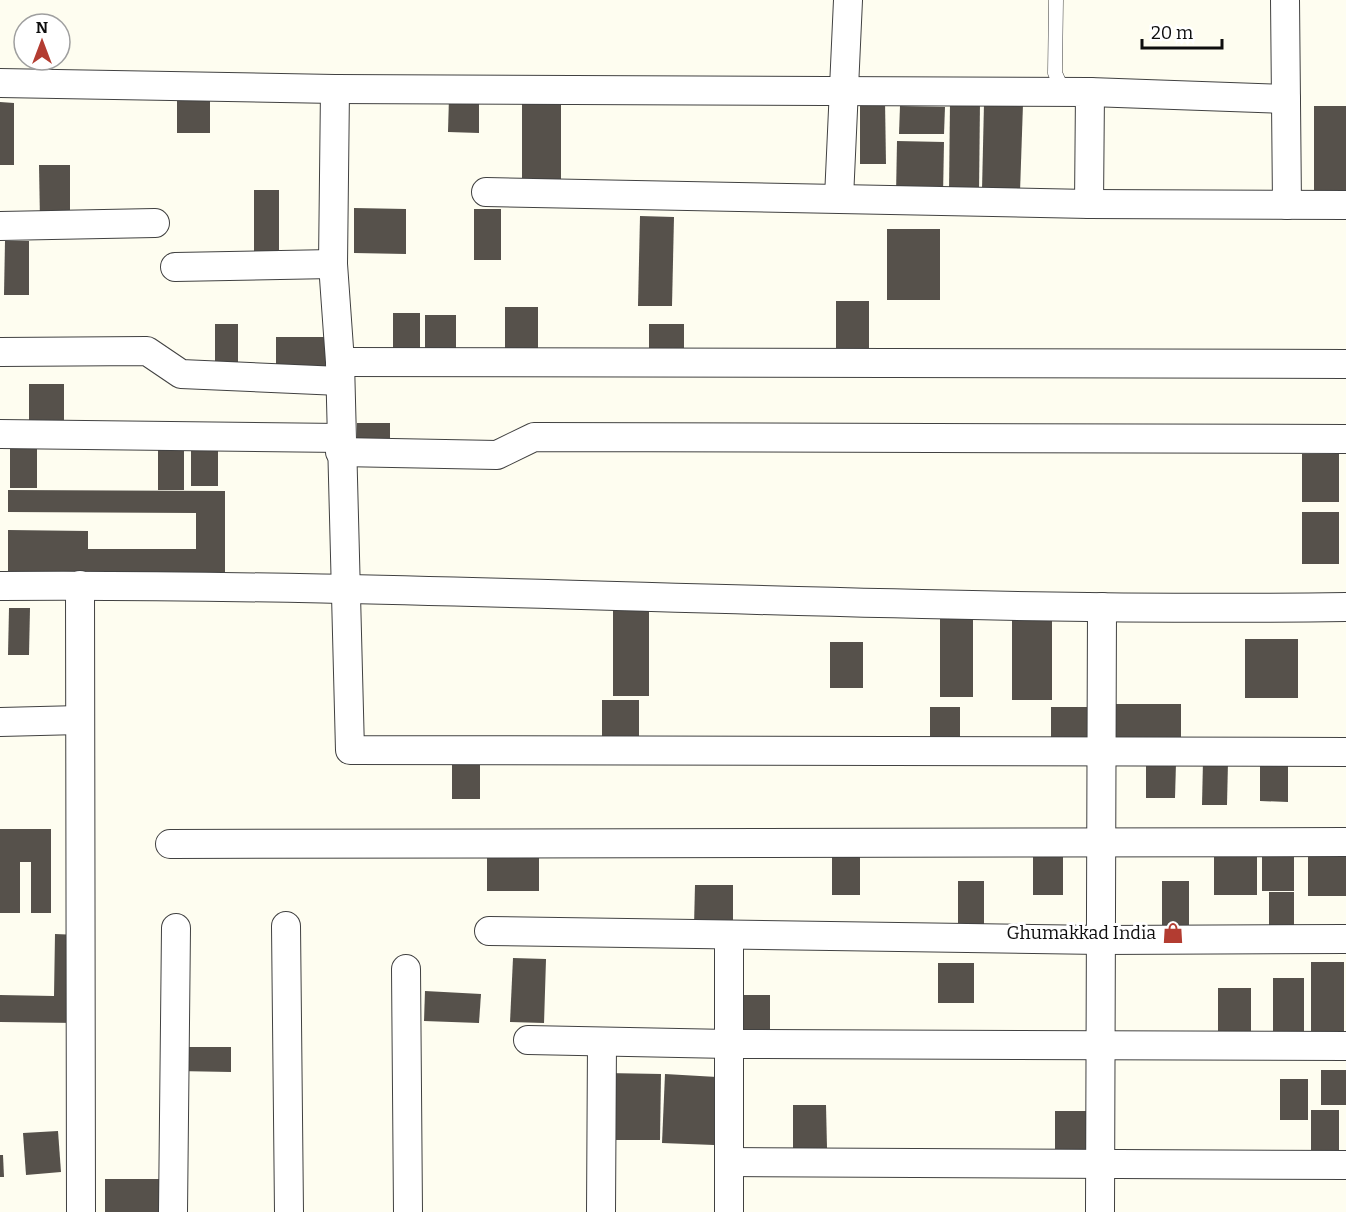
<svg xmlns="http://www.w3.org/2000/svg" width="1346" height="1212" font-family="Bitter,serif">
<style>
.building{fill:#56514b}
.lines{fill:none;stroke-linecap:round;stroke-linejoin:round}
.lane-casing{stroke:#414141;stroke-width:15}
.street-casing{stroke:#414141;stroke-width:30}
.lane{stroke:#fff;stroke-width:14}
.street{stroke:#fff;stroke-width:28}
.labels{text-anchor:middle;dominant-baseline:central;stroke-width:6;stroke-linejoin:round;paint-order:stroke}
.poi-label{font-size:18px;fill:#0e0e0e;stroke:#fff;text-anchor:end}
</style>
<rect width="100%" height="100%" fill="#fefdf0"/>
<g class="building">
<rect x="177" y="96" width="33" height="37"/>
<polygon points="449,97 479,98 479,133 448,132"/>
<polygon points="860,101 885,101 886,164 860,164"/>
<polygon points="950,101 980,101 979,193 949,193"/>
<polygon points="0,102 14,103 14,165 0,165"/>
<rect x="522" y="103" width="39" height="79"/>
<polygon points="984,103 1023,104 1020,192 982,190"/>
<polygon points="900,106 945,107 944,134 899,134"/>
<rect x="1314" y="106" width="32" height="87"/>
<polygon points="897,141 944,142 943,196 896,195"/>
<polygon points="39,165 70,165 70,222 40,222"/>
<rect x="254" y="190" width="25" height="74"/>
<polygon points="354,208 406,209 406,254 354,253"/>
<rect x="474" y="209" width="27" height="51"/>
<polygon points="640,216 674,217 672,306 638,306"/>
<rect x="887" y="229" width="53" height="71"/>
<polygon points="5,241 29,241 29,295 4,295"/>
<rect x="836" y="301" width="33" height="54"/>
<rect x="505" y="307" width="33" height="52"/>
<rect x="393" y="313" width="27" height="44"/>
<rect x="425" y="315" width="31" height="42"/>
<rect x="215" y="324" width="23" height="45"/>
<rect x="649" y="324" width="35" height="36"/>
<polygon points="276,337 335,337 337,376 276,377"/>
<rect x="29" y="384" width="35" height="45"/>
<rect x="357" y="423" width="33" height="26"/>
<rect x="10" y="445" width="27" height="43"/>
<rect x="191" y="447" width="27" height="39"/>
<rect x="158" y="448" width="26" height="42"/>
<rect x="1302" y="454" width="37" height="48"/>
<polygon points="8,490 225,491 225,580 8,579 8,530 88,531 88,549 196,549 196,513 8,512"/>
<rect x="1302" y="512" width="37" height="52"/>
<polygon points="9,608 30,608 29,655 8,655"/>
<rect x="613" y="609" width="36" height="87"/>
<rect x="1012" y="610" width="40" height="90"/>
<rect x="940" y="614" width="33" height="83"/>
<rect x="1245" y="639" width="53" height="59"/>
<rect x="830" y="642" width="33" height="46"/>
<rect x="602" y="700" width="37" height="45"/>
<rect x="1116" y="704" width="65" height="41"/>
<rect x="930" y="707" width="30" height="43"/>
<rect x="1051" y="707" width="43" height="40"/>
<rect x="452" y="760" width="28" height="39"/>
<polygon points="1260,760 1288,761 1288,802 1260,801"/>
<polygon points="1203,761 1228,762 1227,805 1202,805"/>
<polygon points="1146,763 1176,763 1175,798 1146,798"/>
<polygon points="0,829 51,829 51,913 31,913 31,862 20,862 20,913 0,913"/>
<rect x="487" y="851" width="52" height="40"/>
<rect x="1033" y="852" width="30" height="43"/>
<rect x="1214" y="852" width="43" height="43"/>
<rect x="1262" y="852" width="32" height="39"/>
<rect x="1308" y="853" width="38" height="43"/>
<rect x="832" y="854" width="28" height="41"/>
<rect x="958" y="881" width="26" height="43"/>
<rect x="1162" y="881" width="27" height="48"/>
<polygon points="695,885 733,885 733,926 694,926"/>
<polygon points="1269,892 1294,892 1294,927 1269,928"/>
<polygon points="55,934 79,935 77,1023 0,1022 0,995 54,996"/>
<polygon points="513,958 546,959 544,1023 510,1022"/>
<rect x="1311" y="962" width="33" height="73"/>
<rect x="938" y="963" width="36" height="40"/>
<rect x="1273" y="978" width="31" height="54"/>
<rect x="1218" y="988" width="33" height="45"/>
<polygon points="425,991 481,994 479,1023 424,1021"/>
<rect x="736" y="995" width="34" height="35"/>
<polygon points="178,1047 231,1047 231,1072 177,1071"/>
<rect x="1321" y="1070" width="25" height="35"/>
<polygon points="606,1073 661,1074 660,1140 605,1140"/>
<polygon points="665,1074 717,1077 714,1145 662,1143"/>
<rect x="1280" y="1079" width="28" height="41"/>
<polygon points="793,1105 826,1105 827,1148 793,1148"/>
<rect x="1311" y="1110" width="28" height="41"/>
<rect x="1055" y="1111" width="32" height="42"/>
<polygon points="58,1131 61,1172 26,1175 23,1133"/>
<polygon points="0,1155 3,1155 4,1177 0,1177"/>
<rect x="105" y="1179" width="66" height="33"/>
</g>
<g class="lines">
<defs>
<polyline id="lane" points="1056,0 1055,73 1063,91"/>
<g id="street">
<polyline points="1285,0 1287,205"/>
<polyline points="0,83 335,89 1090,92 1089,204"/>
<polyline points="335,89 333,264 340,362 350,750 1346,752"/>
<polyline points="1090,92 1286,99"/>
<polyline points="486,192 1089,204 1346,205"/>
<polyline points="839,198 848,0"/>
<polyline points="0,226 155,223"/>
<polyline points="175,267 333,264"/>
<polyline points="0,352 147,351 181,374 340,381"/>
<polyline points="340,362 1346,364"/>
<polyline points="0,434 341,438"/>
<polyline points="340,452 497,455 534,437 1346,439"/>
<polyline points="80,585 81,1212"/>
<path d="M0,586c449,-3 897,27 1346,21"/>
<polyline points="0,722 80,720"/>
<polyline points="170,844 1346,842"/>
<polyline points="286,926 289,1212"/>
<polyline points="489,931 1101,940 1346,939"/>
<polyline points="406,969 408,1212"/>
<polyline points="528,1040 729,1044 1346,1046"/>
<polyline points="729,1162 1346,1165"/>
<polyline points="173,1212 176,928"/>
<polyline points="601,1212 602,1042"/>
<polyline points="729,1212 729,936"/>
<polyline points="1100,1212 1102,607"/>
</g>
</defs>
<use href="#lane" class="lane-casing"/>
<use href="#street" class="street-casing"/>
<use href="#lane" class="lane"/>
<use href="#street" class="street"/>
</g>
<defs>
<symbol id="shop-bare" viewBox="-9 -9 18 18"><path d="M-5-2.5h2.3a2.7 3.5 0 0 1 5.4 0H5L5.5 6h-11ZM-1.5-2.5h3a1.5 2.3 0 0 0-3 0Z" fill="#b33c31" stroke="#fff" stroke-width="2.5" paint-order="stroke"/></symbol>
</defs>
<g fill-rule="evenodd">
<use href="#shop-bare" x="1158" y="918" width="30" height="30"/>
</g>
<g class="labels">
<g class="poi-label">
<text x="1156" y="933">Ghumakkad India</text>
</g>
</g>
<g transform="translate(42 42)"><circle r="28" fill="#ffffff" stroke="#9f9f9f" stroke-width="1.5"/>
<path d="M0-4.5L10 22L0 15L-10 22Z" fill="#b33c31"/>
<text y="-9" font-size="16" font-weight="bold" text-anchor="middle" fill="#0e0e0e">N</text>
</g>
<path d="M1142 39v9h80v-9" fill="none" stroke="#0e0e0e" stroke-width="3"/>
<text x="1151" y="39" font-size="18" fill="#0e0e0e" stroke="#ffffff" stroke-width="4.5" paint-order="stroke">20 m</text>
</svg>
